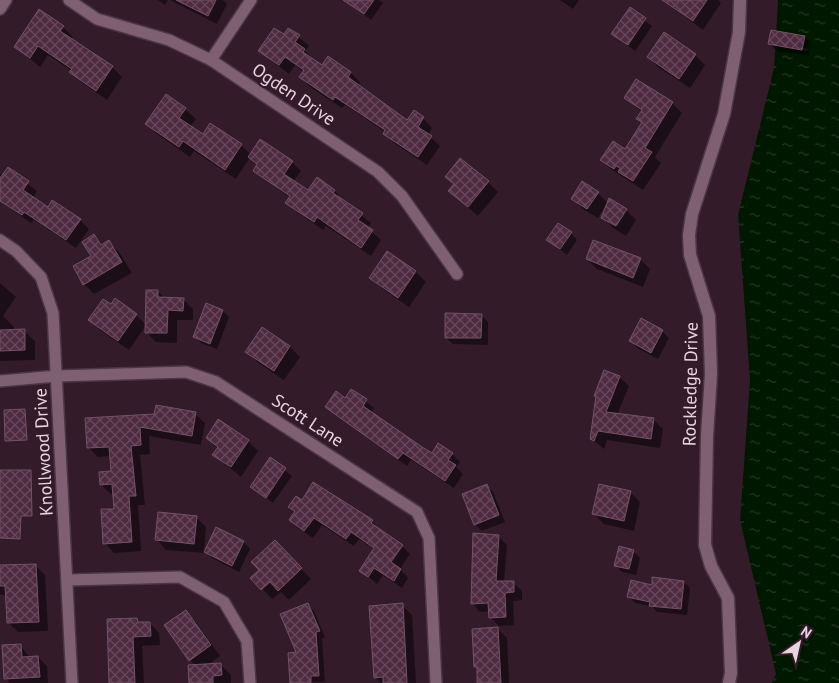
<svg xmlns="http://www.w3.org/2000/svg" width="839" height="683" font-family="'PT Sans',sans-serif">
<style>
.water{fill:url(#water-ripples)}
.shadow{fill:#0007}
.building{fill:url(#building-cross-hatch);stroke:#715365}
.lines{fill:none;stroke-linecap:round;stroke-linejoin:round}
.minor-casing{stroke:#4b3744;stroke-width:14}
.tertiary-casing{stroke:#4b3744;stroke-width:15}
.minor{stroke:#7f6073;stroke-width:11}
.tertiary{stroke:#7f6073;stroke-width:12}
.labels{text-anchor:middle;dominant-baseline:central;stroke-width:4.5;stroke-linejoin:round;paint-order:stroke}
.street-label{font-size:18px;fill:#e6d4de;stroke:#341b2a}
</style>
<defs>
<pattern id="water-ripples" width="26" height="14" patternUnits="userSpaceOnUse" patternTransform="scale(1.25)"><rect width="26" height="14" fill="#001800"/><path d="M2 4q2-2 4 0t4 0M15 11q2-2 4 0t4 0" fill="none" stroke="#253925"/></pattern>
<pattern id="building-cross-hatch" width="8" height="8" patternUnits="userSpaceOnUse" patternTransform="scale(1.25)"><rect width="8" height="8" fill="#4e2b41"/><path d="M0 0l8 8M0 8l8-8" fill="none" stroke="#68495c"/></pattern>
</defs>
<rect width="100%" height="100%" fill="#341b2a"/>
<polygon class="water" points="778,0 839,0 839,683 772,683 776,674 740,520 750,380 738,215 774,68"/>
<g class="shadow">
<polygon points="158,0 168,0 165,5"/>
<polygon points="170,0 223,0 227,4 217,24"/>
<polygon points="354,0 379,0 383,3 371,20 351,4"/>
<polygon points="560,0 579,0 573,9"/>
<polygon points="662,0 718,0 721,3 703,30"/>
<polygon points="630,9 652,26 635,51 613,34"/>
<polygon points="63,27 73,37 71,39 112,67 122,77 107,100 81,82 72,71 48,55 40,67 16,47"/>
<polygon points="289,29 309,46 305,51 322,67 328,58 351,73 360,82 358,86 408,121 423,118 432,128 428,135 440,146 427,165 394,143 385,132 345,105 342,108 310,87 301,77 305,72 295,65 289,74 260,51 284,36"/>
<polygon points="664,34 695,55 705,65 690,88 658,67 648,57"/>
<polygon points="804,37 811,43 809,56 776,51 770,44"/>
<polygon points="625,98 672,103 682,113 655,157 661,163 643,190 612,170 602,160 625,151 643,123 638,118 642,112"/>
<polygon points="185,109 196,119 190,127 203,136 210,125 241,145 251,155 292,162 301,171 293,182 308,192 317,179 335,191 343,201 371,223 368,228 381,240 371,256 326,226 323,230 296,211 287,202 290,198 254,171 258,165 250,157 236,179 194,151 190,157 157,134 147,124"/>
<polygon points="8,169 37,191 33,198 48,208 80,220 89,229 76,248 34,220 31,223 0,201 0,174 3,176"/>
<polygon points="447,177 488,182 498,192 478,216 449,191 454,185"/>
<polygon points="598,193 608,203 626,210 636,220 626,236 613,228 603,217 605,207 598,218 583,209 573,199"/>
<polygon points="571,233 577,240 567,255 548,240"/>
<polygon points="94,236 103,245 109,242 119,252 132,273 94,294 84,284 92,257"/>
<polygon points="387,253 416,272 426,282 409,307 381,288 370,278"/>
<polygon points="587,259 640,259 650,269 643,287 597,269"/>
<polygon points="0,283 16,297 3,316 14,327 14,331 24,331 35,341 35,360 0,361"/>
<polygon points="158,291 165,299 183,299 193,309 193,320 177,320 177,343 156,342 146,332 146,325 129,350 100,330 90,319 111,306 136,315 146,325"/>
<polygon points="223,311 229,317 217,349 201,343 194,336"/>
<polygon points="481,315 488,322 488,345 453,344 446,338"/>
<polygon points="262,329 290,347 300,357 284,380 257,362 247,352"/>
<polygon points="662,331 669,338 658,359 637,348 631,341"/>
<polygon points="619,377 629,386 617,415 654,420 663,429 660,448 607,440 604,449 592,439"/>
<polygon points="352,391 374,408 371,413 432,454 452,454 460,462 456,467 463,474 454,488 411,460 407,466 326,407 346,399"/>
<polygon points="195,414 205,423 201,445 149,436 150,454 140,455 145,505 138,505 141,551 114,553 105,543 115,510 114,494 111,494 101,485 112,472 111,456 98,457 88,447 86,419"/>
<polygon points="207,438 248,441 258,451 241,477 214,455 218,449"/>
<polygon points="270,459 292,476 273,503 252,486"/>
<polygon points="486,485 493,492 505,522 482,531 475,524"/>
<polygon points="630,492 640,502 634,531 604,524 594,514"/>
<polygon points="302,502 372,521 379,530 402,546 410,554 400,569 408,578 402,588 383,575 377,584 361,570 375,550 359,539 354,546 322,525 313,538 298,528 290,520 296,512 290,507"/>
<polygon points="196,517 206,527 204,553 166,550 156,539"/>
<polygon points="216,529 244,542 250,549 239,572 212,558 205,551"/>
<polygon points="498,536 507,545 504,582 513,582 522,591 522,600 513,601 514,625 499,626 490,617 490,611 480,612 472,603"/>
<polygon points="275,542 311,579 289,600 281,592 272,599 252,578 261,570"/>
<polygon points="633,551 640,558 636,575 622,572 616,565"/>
<polygon points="35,565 45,575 48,631 18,632 8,622 7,596 0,594 0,576"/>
<polygon points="684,582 690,588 687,615 657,612 653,607 635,603 629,596 653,586"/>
<polygon points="307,604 314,611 325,637 322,639 325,682 292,683"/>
<polygon points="402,605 412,615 416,683 381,683 375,677"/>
<polygon points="186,611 196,622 220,656 206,666 221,665 231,675 231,683 190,683 196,666 190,660"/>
<polygon points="137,619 141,623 150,623 159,633 160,645 142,646 144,683 111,683"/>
<polygon points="498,629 507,638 509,683 478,683 478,669 475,666"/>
<polygon points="20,645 30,658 38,657 47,666 48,683 10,683 6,679"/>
</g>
<g class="building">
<polygon points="176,0 216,0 208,16"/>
<polygon points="343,0 374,0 364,14"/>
<polygon points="662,0 707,0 693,21"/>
<polygon points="630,7 646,18 628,45 611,34"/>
<polygon points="39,9 64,26 60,31 113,66 96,91 69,72 72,69 38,46 30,58 14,47"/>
<polygon points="274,28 284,34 288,28 300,35 295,42 305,49 303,52 322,65 328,56 351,72 348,77 407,120 414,110 424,117 418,127 432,136 418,157 383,134 385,130 335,97 333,100 299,77 304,70 285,57 279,65 258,51"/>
<polygon points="771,30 805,36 802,50 768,44"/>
<polygon points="664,32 696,54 679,79 647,57"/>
<polygon points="636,79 673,102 645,148 652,152 633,181 618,172 620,168 616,166 614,169 600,160 613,141 625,149 642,122 636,119 642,110 624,98"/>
<polygon points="166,94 186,108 179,118 203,134 210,123 242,144 225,170 183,141 179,147 145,124"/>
<polygon points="260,139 293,161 284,174 308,190 317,177 335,190 333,193 363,213 358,220 373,230 361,248 317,217 314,222 285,203 290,196 253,171 257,164 248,157"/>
<polygon points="460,158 489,181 468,207 448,191 454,184 445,177"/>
<polygon points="8,167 29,181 23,190 48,207 52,200 81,219 66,240 24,212 22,215 0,201 0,178"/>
<polygon points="582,181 599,192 587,209 571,199"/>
<polygon points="609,198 627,209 616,226 601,218"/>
<polygon points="558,223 572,232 560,249 546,240"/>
<polygon points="94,234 101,245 109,240 122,262 83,285 73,266 91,256 82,242"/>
<polygon points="593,240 641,258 633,278 586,259"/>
<polygon points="387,251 416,271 398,298 369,278"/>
<polygon points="146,290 158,290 158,297 184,298 183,311 168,310 167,333 145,333"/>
<polygon points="115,298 137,314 118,341 88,320 103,299 111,304"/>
<polygon points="206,303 223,310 210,344 193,337"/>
<polygon points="445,313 482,314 481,338 445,338"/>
<polygon points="641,318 663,330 651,353 629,341"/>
<polygon points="262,327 290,346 274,371 245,352"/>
<polygon points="25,329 25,350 0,351 0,330"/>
<polygon points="604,370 620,376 606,412 654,418 651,439 598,431 594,441 590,439 596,396 594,396"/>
<polygon points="351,389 367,399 363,406 422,447 432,453 438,443 453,453 448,460 456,465 445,481 403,453 398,459 325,407 336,391 345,398"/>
<polygon points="156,405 196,412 192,436 140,427 141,445 131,446 136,496 129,496 132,542 103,544 101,509 114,509 112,484 100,485 99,472 111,471 109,447 87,448 85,418 154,414"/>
<polygon points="25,409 27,440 5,441 4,410"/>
<polygon points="218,419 249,440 231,467 212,455 218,447 206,438"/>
<polygon points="270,457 286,468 266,498 250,487"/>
<polygon points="0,470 31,470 32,516 21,516 20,539 0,538"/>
<polygon points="313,482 373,520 371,523 403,545 391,562 401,569 394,581 374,568 368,577 359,571 374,548 351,532 346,539 314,518 304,531 289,520 295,511 288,507 296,496 302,500"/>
<polygon points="487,484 499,515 474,525 462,494"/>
<polygon points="599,484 631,491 624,521 592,514"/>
<polygon points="158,512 197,516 194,544 155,540"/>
<polygon points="216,527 244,541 232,566 204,552"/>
<polygon points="473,533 499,535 496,581 514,581 514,592 505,593 506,617 489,618 488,603 471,604"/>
<polygon points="275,540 302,568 278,591 270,582 261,590 250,578 259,570 251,562"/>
<polygon points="619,546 634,550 629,569 614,566"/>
<polygon points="36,564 39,622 7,623 5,586 0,586 0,565"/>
<polygon points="652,577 684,581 681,609 649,606 650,602 627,597 631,580 652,585"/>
<polygon points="308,603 320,631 316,632 319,676 311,676 311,683 290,683 288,653 296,652 280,614"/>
<polygon points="403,603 407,683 383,683 383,677 374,678 369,606"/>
<polygon points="186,610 211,645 189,661 164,625"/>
<polygon points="137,618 138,622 150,622 151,636 133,637 135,683 109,683 107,619"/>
<polygon points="498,627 501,683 477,683 477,667 474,667 472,629"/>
<polygon points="21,644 22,657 38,656 40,677 4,679 2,645"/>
<polygon points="221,663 222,675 213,676 213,683 189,683 188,665"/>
</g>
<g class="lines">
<defs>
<g id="minor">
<polyline points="69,0 97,19 169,40 211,60 378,172 402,196 457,274"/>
<polyline points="0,9 6,0"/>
<polyline points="211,60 251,0"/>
<polyline points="0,240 16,251 41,277 53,313 72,683"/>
<polyline points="0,381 57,376 186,372 216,382 417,512 429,538 436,683"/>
<polyline points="68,580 180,577 224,602 247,641 250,683"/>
</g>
<polyline id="tertiary" points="729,683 731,673 728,598 711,566 705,545 707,436 711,374 709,316 690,255 689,235 692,214 724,114 739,32 740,0"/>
</defs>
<use href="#minor" class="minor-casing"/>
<use href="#tertiary" class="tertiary-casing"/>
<use href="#minor" class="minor"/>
<use href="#tertiary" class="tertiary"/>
</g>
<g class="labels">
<g class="street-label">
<text transform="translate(294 94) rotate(34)">Ogden Drive</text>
<text transform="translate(690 384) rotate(-89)">Rockledge Drive</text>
<text transform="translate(308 420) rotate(33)">Scott Lane</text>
<text transform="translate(43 452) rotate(-93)">Knollwood Drive</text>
</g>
</g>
<g transform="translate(799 643) rotate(34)" stroke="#341b2a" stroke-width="4" paint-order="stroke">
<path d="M0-4L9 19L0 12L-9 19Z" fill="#e6d4de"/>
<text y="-8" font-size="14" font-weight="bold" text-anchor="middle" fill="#e6d4de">N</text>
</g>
</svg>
